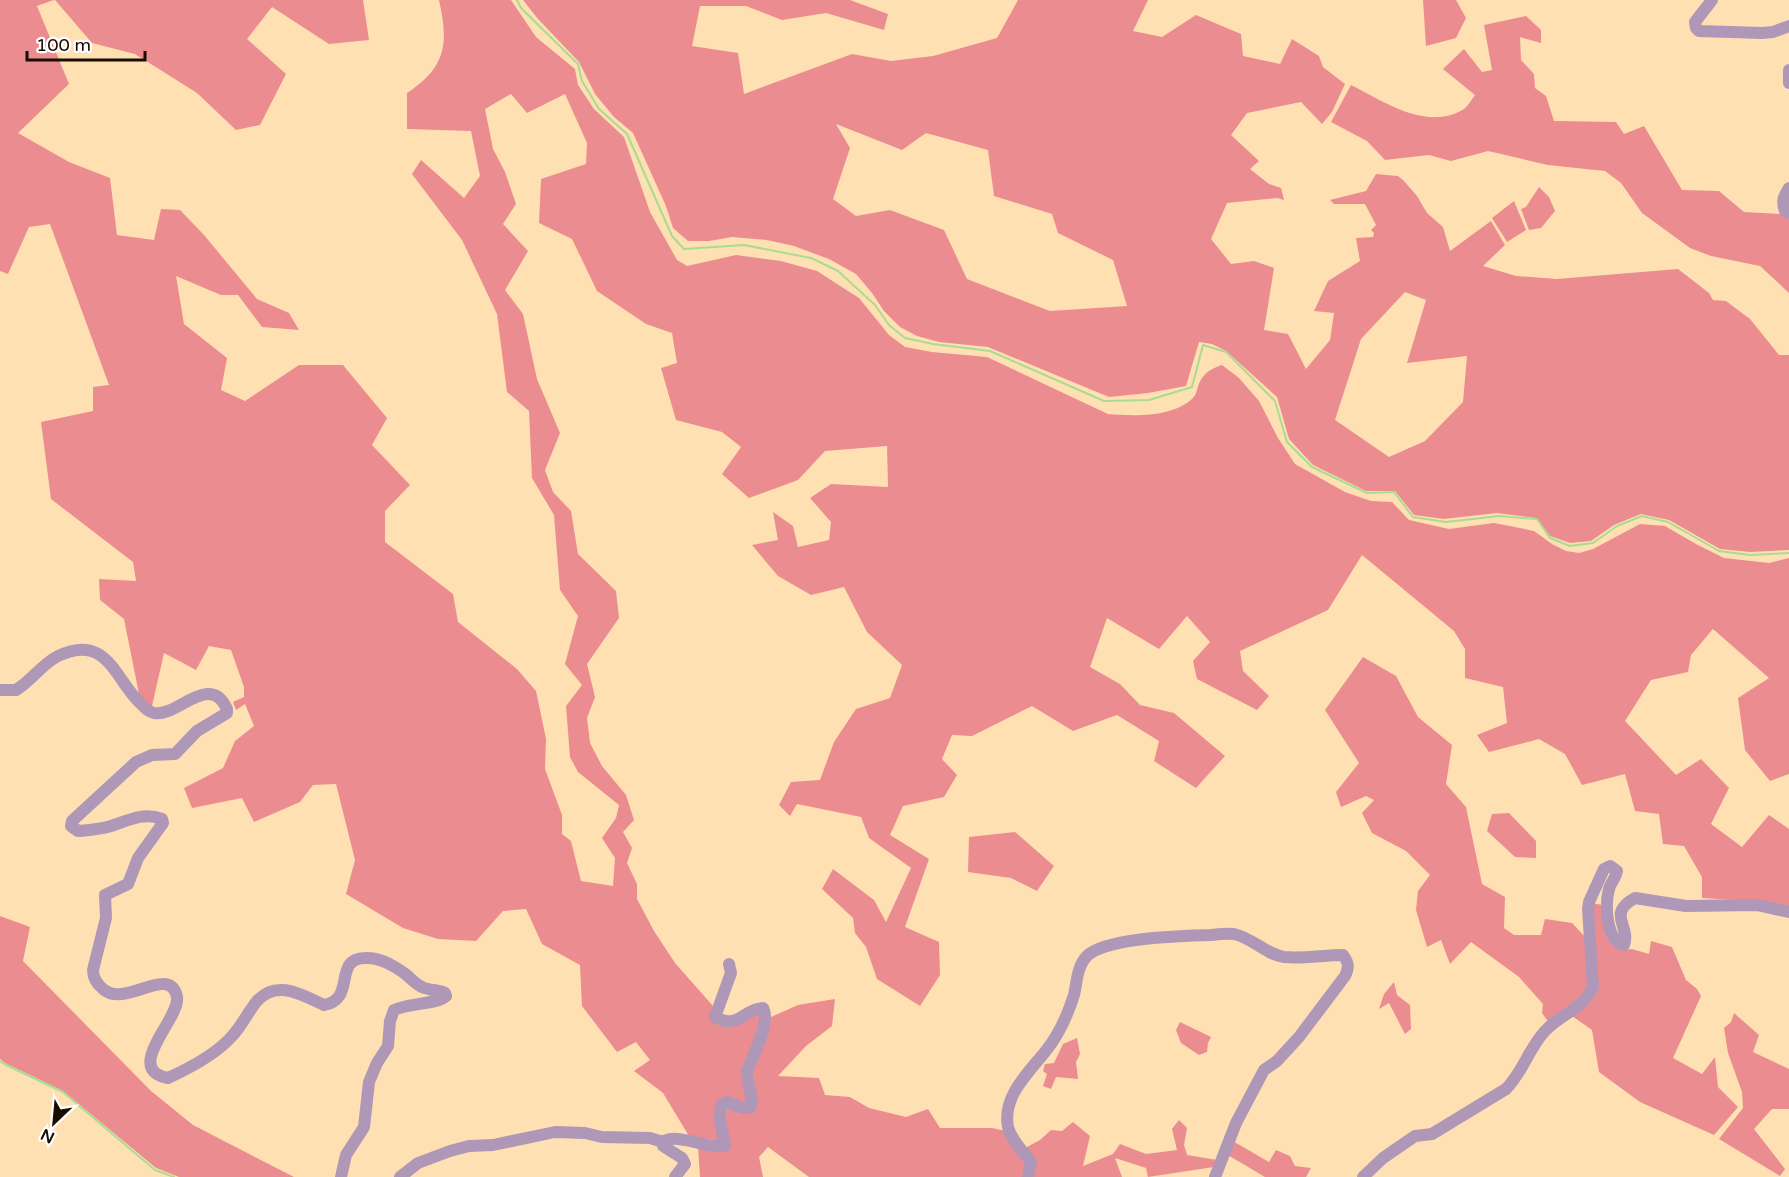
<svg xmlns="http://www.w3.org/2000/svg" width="1789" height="1177" font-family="'Varela Round',sans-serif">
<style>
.forest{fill:#eb8c91;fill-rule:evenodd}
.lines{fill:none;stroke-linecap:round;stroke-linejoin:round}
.stream{stroke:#a7dd93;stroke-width:2}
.minor{stroke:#af98b7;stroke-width:12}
</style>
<rect width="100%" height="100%" fill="#ffe0b2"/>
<g class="forest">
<path d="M0,0h54l-17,6 32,78 -51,49 51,29 41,16 7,57 37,5 7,-31 19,1 24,25 53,64 32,14 10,17 -37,-3 -24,-32h-17l-45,-19 8,48 43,34 -6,32 24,11 54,-36h44l44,53 -15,27 38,40 -25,26v31l68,52 5,28 59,47 19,22 10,48 -1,30 17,46v19l9,7 10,40 32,5 2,-28 -13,-20 14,-20 3,-13 -41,-33 -8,-15 -4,-51 16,-21 -17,-21 13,-48 -18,-26 -6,-75 -22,-37 -3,-67 -22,-19 -10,-78 -35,-74 -50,-66 9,-14 43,38 16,-22 -9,-45 -64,-2v-36c39,-26 42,-49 32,-93h72l25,37 39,32 3,16 16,24 30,28 26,75 27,48 10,6 49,-11 45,6 36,10 42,27 30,37 16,12 27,5 55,5 121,57c26,2 64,4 85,-16 3,-3 4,-8 5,-12 5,-13 12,-17 24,-21l17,13 20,23 19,37 17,26 50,28 26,9 21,1 17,18 40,9 45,-6 21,4 19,4 18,13 14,7 13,2 14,-4 47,-25 25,2 31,18 28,14 45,5 20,-5v216l-19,7 -25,-31 -7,-52 31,-20 -56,-49 -22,26 -3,17 -37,8 -26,41 51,54 25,-16 28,29 -18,36 31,23 27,-32 20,14v78l-36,-6 -51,-3v-21l-18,-31 -21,-2 -4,-30 -24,-3 -10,-37 -43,11 -17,-31 -26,-15 -50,13 -12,-17 30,-12 -4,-36 -38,-9v-29l-11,-18 -92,-76 -34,55 -88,41 3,20 26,25 -12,14 -60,-31 -4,-18 17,-19 -23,-26 -28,33 -52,-31 -17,49 30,17 20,21 34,8 51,43 -29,32 -42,-27 5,-20 -42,-26 -44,16 -41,-25 -60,30 -20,-1 -10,24 15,16 -13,22 -41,9 -13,29 39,24 -24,68 34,15 1,33 -20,31 -43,-27 -11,-32 -11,-14 -2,-15 -31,-29 11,-20 41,31 12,22 25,-54 -42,-30 -8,-21 -64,-13 -7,12 -11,-11 12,-23 29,-2 14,-38 22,-33 34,-11 12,-33 -35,-33 -23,-45 -33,8 -33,-19 -26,-31 26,-5 -5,-28 20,14 5,21 31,-7 2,-18 -21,-24 21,-14 57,3 -1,-41 -62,5 -27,29 -49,18 -27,-24 19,-27 -19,-15 -46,-12 -15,-52 16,-5 -5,-30 -26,-9 -49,-33 -25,-52 -33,-16 2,-44 45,-15 1,-21 -22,-49 -38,19 -16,-19 -26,15 8,40 12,23 11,32 -13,20 25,27 -23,39 18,24 14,65 23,54 -15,37 8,22 18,19 7,43 38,37 3,27 -32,46 8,33 -8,21 3,25 12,23 24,29 8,25 -11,12 9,16 -5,15 10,21v15l17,32 21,32 38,43 -1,12 50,-5 -15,91 -24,-7 -3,43h-5l-26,-4 -26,-43 -29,-22 16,-11 -14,-18 -19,10 -35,-46 -2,-41 -38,-21 -16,-35 -23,2 -27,30 -38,-2 -35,-11 -57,-34 9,-34 -19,-76 -23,1 -13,17 -46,20 -12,-24 -50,10 -8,-20 39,-20 12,-27 19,-15 -9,-22 -9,6 -3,-8 11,-5v-10l-13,-37 -22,-4 -13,24 -32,-17 -12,53 -12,-7 -16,-80 -24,-19 -1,-21 37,2 -3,-19 -82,-63 -10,-77 52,-11v-24l16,-2 -59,-161 -21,3 -21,47 -8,-3z"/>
<polygon points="55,0 363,0 369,40 329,44 272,7 247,39 286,74 260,125 236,130 197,93 135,54 92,43"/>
<path d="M523,0h327l38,14 -4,16 -58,-17 -44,7 -36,-14h-46l-8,40 46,7 6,41 108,-40 39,7 42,-5 64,-18 21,-38h130l-15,31 29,6 34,-22 45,19 2,22 37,8 12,-25 27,17 4,11 22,17 -13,28 -10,12 -21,-22 -54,11 -16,22 28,26 -9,8 19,15 12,4 3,12 -7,-2 -50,5 -16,36 20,25 23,-3 20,7 -10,62 24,4 18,35 24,-29 4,-27 -20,-2 14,-30 32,-20 -4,-23 17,-1 1,-4 -3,-3 5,-5 -11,-21h-31l-4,-4 36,-9 10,-17 22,2 6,5 13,15 10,17 16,14 7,24 41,-30 14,24 -22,21 33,10 41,3 121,-10 31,24 4,7 13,1 24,18 29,36h10v195l-39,2 -30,-3 -51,-29 -28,-6 -27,11 -23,16 -21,2 -20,-7 -14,-18 -39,-5 -53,6 -30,-4 -19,-24h-29l-53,-26 -24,-26 -12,-42 -51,-46 -14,-7 -13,-2 -13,44 -38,7 -39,4 -121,-50 -49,-5 -22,-6 -17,-9 -16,-16 -12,-18 -16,-19 -27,-15 -35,-13 -27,-6 -35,-3 -23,4h-21l-15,-13 -7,-22 -33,-73 -19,-16 -19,-23 -16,-32 -41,-43zM836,124l66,26 24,-17 62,17 6,46 58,18 6,19 55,27 14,46 -77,5 -83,-32 -23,-49 -54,-20 -34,6 -23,-17 17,-51zM1405,292l21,8 -19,63 60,-7 -4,46 -38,39 -36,16 -54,-37 26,-81z"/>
<polygon points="1423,0 1456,0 1466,18 1456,38 1426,46"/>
<path d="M1526,16l15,14v13l-21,-6 1,23 13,14 1,14 11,8 8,25 62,1 8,12 20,-8 38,64 37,1 25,21 36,2 9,3v76l-29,-27 -49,-10 -21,-8 -48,-35 -21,-30 -16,-12 -57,-6 -60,-14 -37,10 -22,-6 -44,5 -18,-19 -36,-19 20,-37c32,16 76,47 113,24 4,-3 8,-10 11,-14l-32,-26 21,-20 18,23 10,-2 -8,-45z"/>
<polygon points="1539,187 1549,197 1555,211 1541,228 1529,230 1521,209 1526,207"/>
<polygon points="1514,201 1526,230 1507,242 1492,218"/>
<polygon points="1363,657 1396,676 1418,717 1452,745 1446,784 1466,807 1482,884 1505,897 1504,928 1514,935 1541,935 1545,919 1572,923 1588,940 1589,978 1585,996 1549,1023 1542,1013 1543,1004 1519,977 1471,942 1450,964 1441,940 1427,947 1416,910 1418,891 1430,875 1406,851 1372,833 1362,813 1374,800 1366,796 1341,807 1336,792 1359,763 1325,710"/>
<polygon points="1509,813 1536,841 1536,858 1515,857 1487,831 1492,814"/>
<polygon points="1015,832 1054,866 1037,891 1011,878 968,872 969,837"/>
<polygon points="1591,903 1603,905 1603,918 1612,945 1623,950 1632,949 1649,954 1651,941 1672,947 1686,980 1697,989 1701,996 1673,1058 1702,1074 1715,1057 1718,1087 1738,1107 1714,1135 1640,1102 1599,1072 1592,1030 1572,1016 1589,1000"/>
<polygon points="0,916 30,927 23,961 151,1091 193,1125 294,1177 179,1177 156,1168 63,1091 5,1063 0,1059"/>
<polygon points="1394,982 1397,995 1410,1005 1411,1029 1405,1034 1389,1003 1379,1009 1384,994"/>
<polygon points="835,999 832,1026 806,1046 778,1076 819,1078 825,1095 850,1097 869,1108 906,1117 928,1109 940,1128 992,1128 1006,1131 1028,1163 1024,1177 809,1177 768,1147 759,1157 763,1177 700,1177 698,1147 715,1151 725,1133 727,1105 751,1110 750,1071 771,1017 798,1005"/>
<polygon points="1734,1013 1759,1035 1753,1052 1789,1069 1789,1109 1772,1109 1754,1129 1785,1169 1780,1176 1719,1139 1743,1108 1742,1092 1728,1053 1724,1028 1731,1022"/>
<polygon points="1180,1022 1211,1037 1208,1043 1207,1052 1199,1055 1181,1043 1176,1030"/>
<polygon points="1077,1038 1080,1054 1076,1062 1078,1079 1056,1077 1051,1089 1043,1086 1047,1074 1043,1071 1045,1064 1054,1063 1063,1044"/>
<polygon points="1179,1120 1187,1128 1184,1145 1187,1155 1217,1160 1214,1167 1148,1177 1146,1168 1115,1158 1122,1177 1030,1177 1025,1148 1040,1140 1051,1130 1062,1131 1073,1122 1090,1136 1083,1166 1113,1154 1120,1144 1146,1154 1177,1150 1172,1129"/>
<polygon points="1231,1140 1269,1162 1276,1150 1290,1156 1295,1166 1311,1168 1306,1177 1265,1177 1226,1154"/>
</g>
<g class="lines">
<g class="stream">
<polyline points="517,0 521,8 578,64 582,81 599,109 627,134 672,236 684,249 744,245 811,258 838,271 875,305 889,325 905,338 933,344 990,351 1104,401 1149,400 1192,387 1203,345 1226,352 1275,401 1287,442 1312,467 1367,493 1394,492 1413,517 1446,522 1499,516 1537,519 1550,538 1570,546 1593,543 1617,526 1642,516 1668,522 1719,551 1750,555 1789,553"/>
<polyline points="0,1061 6,1065 63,1092 155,1170 174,1177"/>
</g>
<g class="minor">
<polyline points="1712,0 1695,22 1696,28 1699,31 1762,33 1773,32 1789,26"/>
<polyline points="1789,70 1789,83"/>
<path d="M1789,188c-5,8 -8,13 -4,23l4,2"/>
<path d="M0,690h16c15,-9 26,-26 42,-34 48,-23 56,21 81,46 5,5 9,10 15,11 22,5 56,-42 73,-4v4l-30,18 -22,23 -23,1 -16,7 -64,59 -1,5 7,5c7,0 27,-3 33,-5 18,-6 32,-14 51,-7l1,4 -25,35 -10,26 -23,11 1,23 -13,52c0,8 4,14 10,19 22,20 67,-26 74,8 4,21 -55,72 -9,81 22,-10 49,-24 65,-43 9,-10 15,-23 24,-34 20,-22 45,-6 67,4 33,-6 8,-46 41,-47 14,-1 28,7 39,15 6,4 11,11 18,14 8,4 16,2 23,6l1,3c-7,8 -38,7 -52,14l-4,11 -2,25 -11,17 -8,19 -5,45 -18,28 -5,22"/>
<polyline points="400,1177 418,1163 450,1151 469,1146 493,1145 555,1132 585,1133 602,1137 650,1138 663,1142"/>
<path d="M675,1177l10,-13 -3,-6 -19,-12v-4c13,-10 44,7 62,4l-5,-26 1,-15 5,-3 17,6h7c5,-13 -4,-23 -3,-37 6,-14 24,-50 16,-63 -20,1 -24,22 -48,9l16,-44 -2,-9"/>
<path d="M1028,1177l3,-15c-8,-11 -20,-22 -23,-35 -6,-30 20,-54 37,-75 13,-16 23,-38 29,-57 3,-13 3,-29 13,-39 19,-19 97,-20 124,-21 8,-1 16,-2 23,-1 19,4 31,20 50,23 19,2 40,-2 59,-2 6,8 6,13 2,21l-46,61 -22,24 -13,9 -28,53 -21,54"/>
<path d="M1363,1177l20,-19 32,-22 17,-2 74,-45c17,-17 23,-41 39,-58 17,-18 37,-21 48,-44l-5,-78 1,-7 15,-33 6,-3 7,5c-1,7 -6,11 -8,18 -4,15 -3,46 11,55l4,1c7,-19 -18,-31 11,-47l51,8 71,-1 32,7"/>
</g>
</g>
<g transform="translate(54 1123) rotate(206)" stroke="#ffffff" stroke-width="4.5" paint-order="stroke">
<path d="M0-4.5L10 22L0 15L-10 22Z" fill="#180d01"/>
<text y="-9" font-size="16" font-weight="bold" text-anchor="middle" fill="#180d01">N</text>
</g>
<path d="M27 51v9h118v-9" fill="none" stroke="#180d01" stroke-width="3"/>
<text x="36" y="51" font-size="18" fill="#180d01" stroke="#ffffff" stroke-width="4.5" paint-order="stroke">100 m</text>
</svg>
